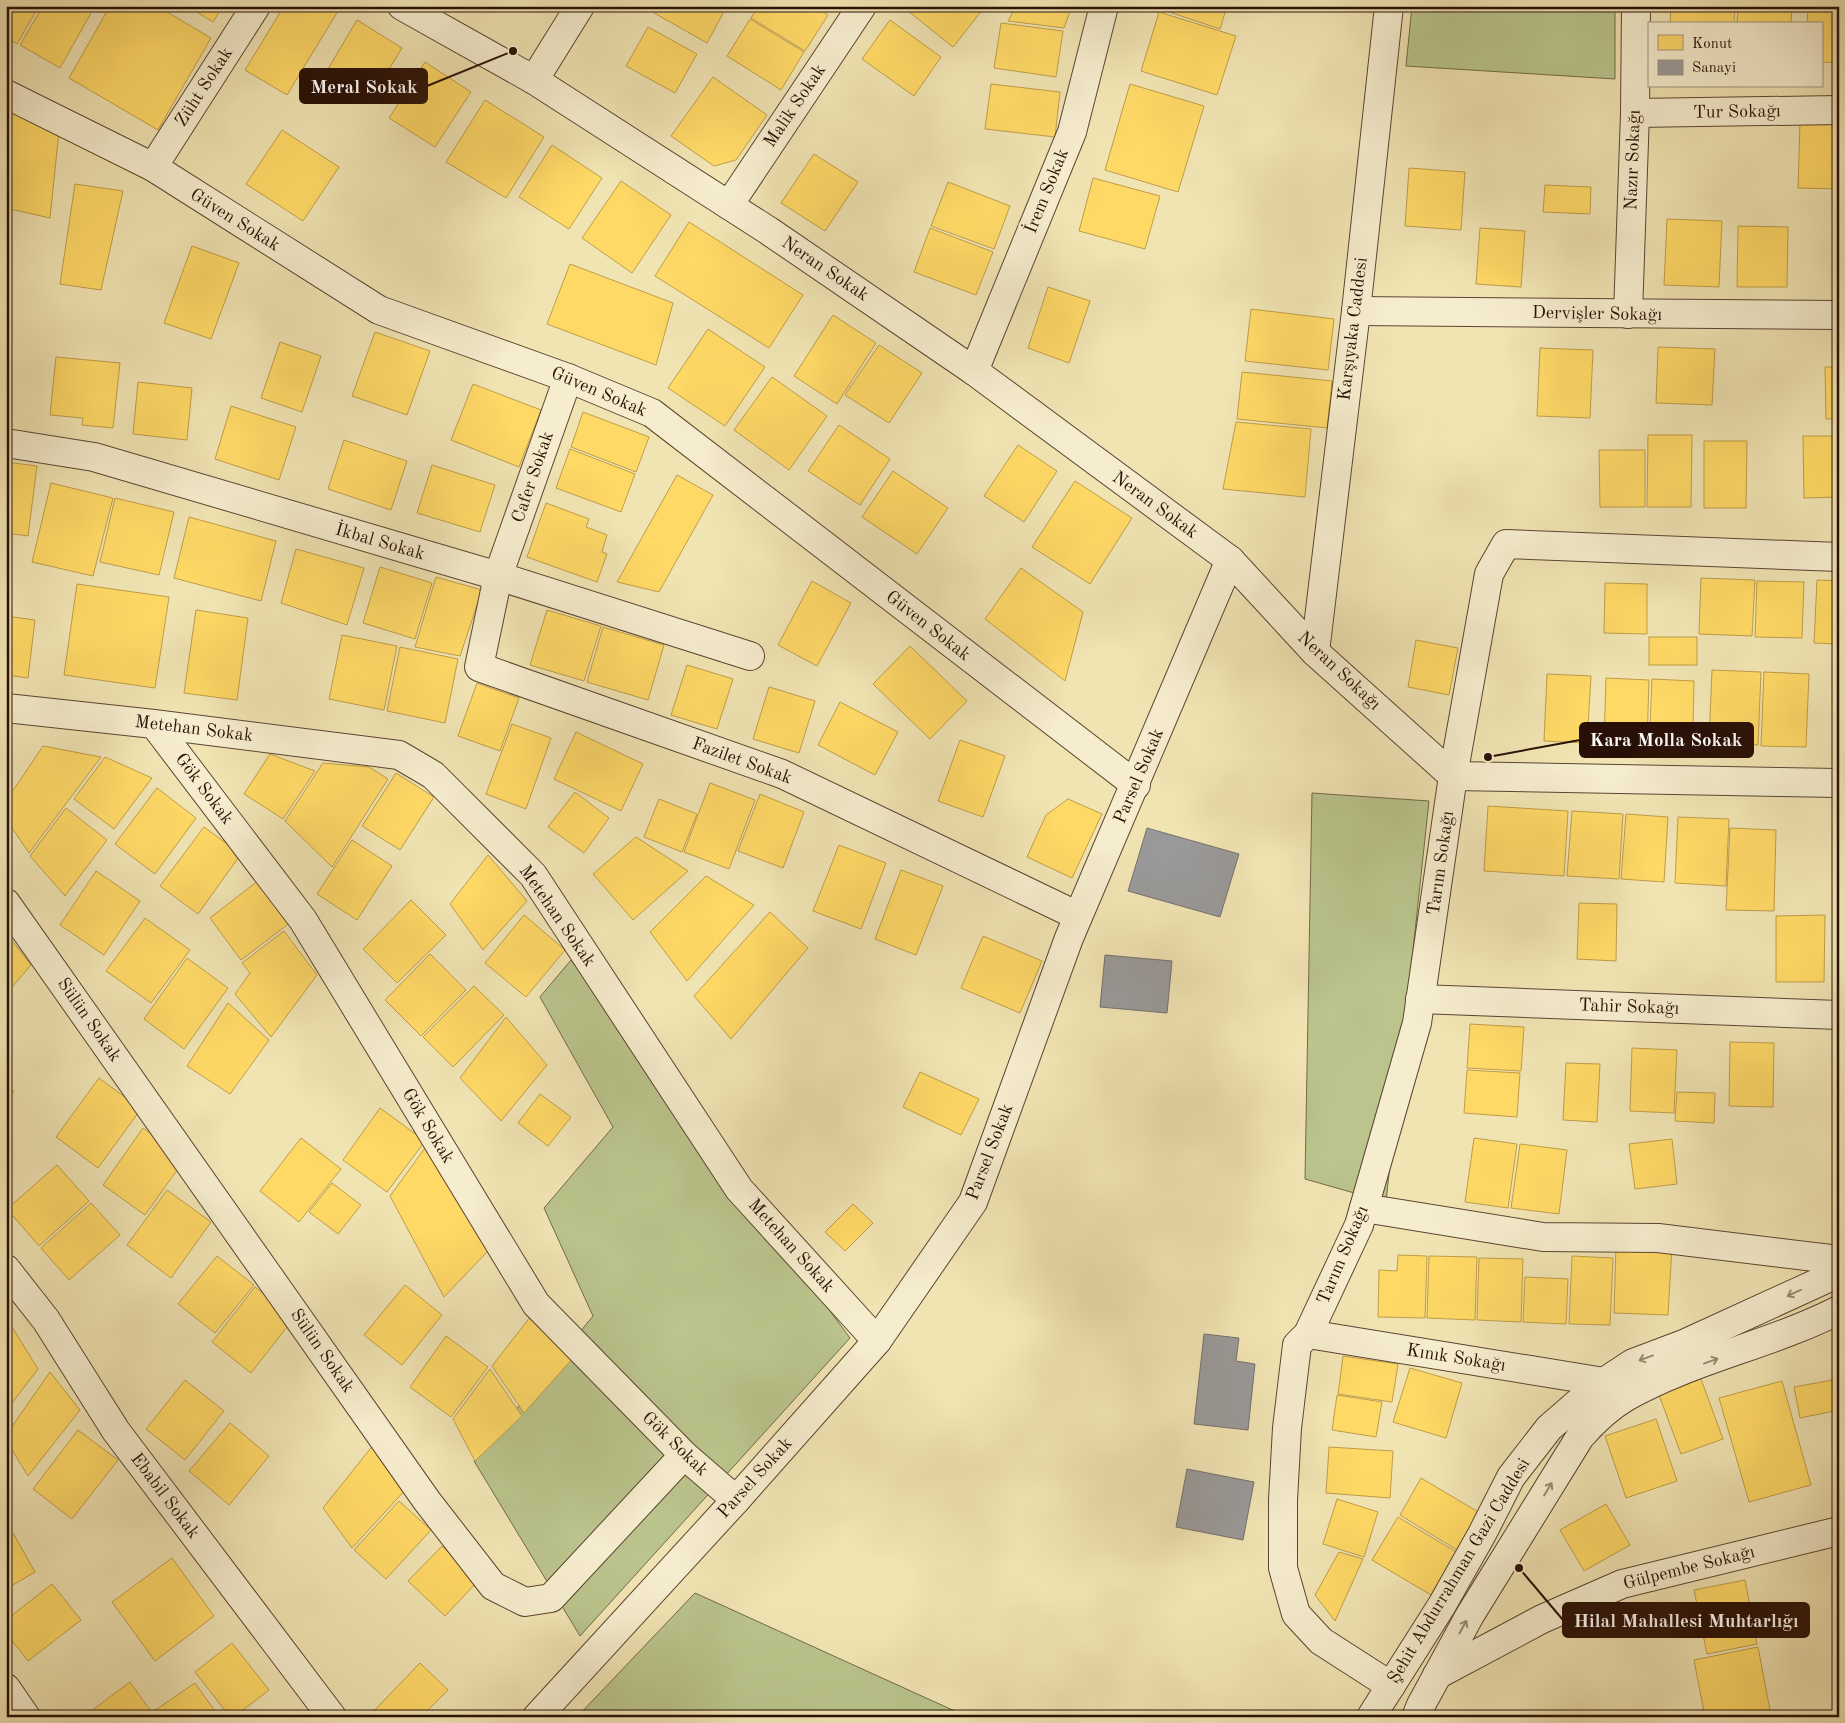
<svg xmlns="http://www.w3.org/2000/svg" width="1845" height="1723" font-family="'Old Standard TT',serif">
<style>
.green{fill:#bac48c;stroke:#726a49}
.homes{fill:#ffd966;stroke:#bf9d49}
.industry{fill:#999;stroke:#77706d}
.lines{fill:none;stroke-linecap:round;stroke-linejoin:round}
.minor-casing{stroke:#5b4531;stroke-width:30}
.minor{stroke:#f6edce;stroke-width:28}
.oneway{stroke:#9a8a74}
.labels{text-anchor:middle;dominant-baseline:central;stroke-width:5;stroke-linejoin:round;paint-order:stroke}
.street-label{font-size:18px;fill:#291006;stroke:#f6edce}
.leader{fill:none;stroke:#291006;stroke-width:2}
.callout-dot{fill:#291006;stroke:#f6edce;stroke-width:2}
.callout{fill:#291006;stroke:#291006;stroke-width:2}
.callout-label{font-size:19px;text-anchor:middle;font-weight:bold;fill:#fff}
</style>
<rect width="100%" height="100%" fill="#f1e4b3"/>
<filter id="stains"><feTurbulence type="fractalNoise" baseFrequency=".004" numOctaves="4"/><feColorMatrix values="0 0 0 0 .2 0 0 0 0 .09 0 0 0 0 .02 0 0 0 .5 -.17"/></filter>
<radialGradient id="worn" r=".72"><stop offset=".6" stop-color="#630" stop-opacity="0"/><stop offset="1" stop-color="#630" stop-opacity=".3"/></radialGradient>
<g class="green">
<polygon points="1412,6 1615,6 1615,79 1406,66"/>
<polygon points="1312,793 1429,801 1386,1202 1305,1179"/>
<polygon points="571,960 850,1338 580,1636 474,1461 593,1316 544,1208 613,1127 540,997"/>
<polygon points="695,1593 968,1717 577,1717"/>
</g>
<g class="homes">
<polygon points="6,6 39,6 17,44 6,37"/>
<polygon points="43,6 95,6 60,68 20,45"/>
<polygon points="110,6 157,6 211,38 158,130 69,78"/>
<polygon points="187,6 223,6 213,22"/>
<polygon points="284,6 341,6 287,95 245,70"/>
<polygon points="642,6 727,6 707,43"/>
<polygon points="758,6 815,6 828,15 805,51 751,18"/>
<polygon points="902,6 980,6 983,9 953,47"/>
<polygon points="1016,6 1072,6 1064,28 1008,21"/>
<polygon points="1161,6 1227,6 1220,29 1160,9"/>
<polygon points="1671,6 1735,6 1734,24 1670,24"/>
<polygon points="1738,6 1792,6 1791,24 1737,24"/>
<polygon points="1808,6 1839,6 1839,63 1821,62 1821,24 1807,24"/>
<polygon points="1159,12 1236,36 1217,95 1141,71"/>
<polygon points="750,19 804,52 781,90 727,56"/>
<polygon points="357,20 402,48 369,102 325,74"/>
<polygon points="890,20 941,57 914,96 862,59"/>
<polygon points="1001,23 1063,31 1056,77 994,68"/>
<polygon points="648,27 697,54 675,93 626,66"/>
<polygon points="425,62 471,92 435,147 389,118"/>
<polygon points="713,77 767,115 736,160 714,166 671,136"/>
<polygon points="991,84 1060,92 1055,137 985,129"/>
<polygon points="1130,84 1204,106 1178,192 1105,170"/>
<polygon points="485,100 544,137 506,198 446,162"/>
<polygon points="6,111 59,131 50,218 6,208"/>
<polygon points="1800,121 1839,122 1839,189 1798,188"/>
<polygon points="282,130 339,167 303,221 246,184"/>
<polygon points="552,145 602,178 569,229 519,197"/>
<polygon points="814,154 858,182 825,231 781,203"/>
<polygon points="1409,168 1465,172 1461,230 1405,226"/>
<polygon points="1093,178 1160,196 1145,249 1079,231"/>
<polygon points="621,181 671,215 632,273 582,238"/>
<polygon points="948,182 1010,206 994,249 931,226"/>
<polygon points="75,184 123,191 101,290 60,284"/>
<polygon points="1545,185 1591,187 1590,214 1543,212"/>
<polygon points="1667,219 1722,221 1719,287 1664,285"/>
<polygon points="689,222 803,295 769,348 655,276"/>
<polygon points="1738,226 1788,227 1787,287 1737,287"/>
<polygon points="930,228 993,252 976,295 914,272"/>
<polygon points="1480,228 1525,231 1521,287 1476,284"/>
<polygon points="192,246 239,263 211,339 164,323"/>
<polygon points="570,264 673,303 656,365 547,324"/>
<polygon points="1048,287 1090,301 1069,363 1028,348"/>
<polygon points="1251,309 1334,319 1328,370 1245,361"/>
<polygon points="833,315 876,343 837,404 794,376"/>
<polygon points="708,329 765,367 725,426 668,388"/>
<polygon points="375,332 430,351 407,415 352,396"/>
<polygon points="280,342 321,356 302,412 261,398"/>
<polygon points="879,345 922,373 889,423 845,395"/>
<polygon points="1658,347 1715,349 1712,405 1656,403"/>
<polygon points="1540,348 1593,350 1590,418 1537,416"/>
<polygon points="56,357 120,363 113,428 82,425 83,418 50,415"/>
<polygon points="1825,367 1839,367 1839,419 1826,419"/>
<polygon points="1242,372 1332,381 1327,428 1237,419"/>
<polygon points="772,377 827,416 789,470 734,430"/>
<polygon points="138,382 192,388 187,440 133,434"/>
<polygon points="473,384 541,410 519,467 451,440"/>
<polygon points="231,406 296,427 279,480 215,459"/>
<polygon points="583,412 649,437 636,472 571,447"/>
<polygon points="1236,422 1311,429 1305,497 1223,489"/>
<polygon points="839,425 890,459 860,505 808,471"/>
<polygon points="1648,435 1692,435 1691,507 1647,507"/>
<polygon points="1803,436 1839,436 1839,497 1804,498"/>
<polygon points="344,440 407,461 391,510 328,489"/>
<polygon points="1704,441 1747,441 1746,508 1704,508"/>
<polygon points="1018,445 1057,471 1024,522 984,496"/>
<polygon points="570,449 635,474 621,512 556,488"/>
<polygon points="1599,450 1645,450 1645,507 1600,507"/>
<polygon points="6,462 37,466 28,536 6,533"/>
<polygon points="432,465 495,485 480,532 417,513"/>
<polygon points="893,471 948,508 917,554 862,517"/>
<polygon points="677,475 713,495 659,592 617,582"/>
<polygon points="1075,481 1132,518 1090,584 1032,547"/>
<polygon points="51,483 113,498 93,576 32,562"/>
<polygon points="115,498 174,512 159,575 100,562"/>
<polygon points="546,503 589,519 586,527 607,535 602,552 607,554 597,582 527,557"/>
<polygon points="189,517 276,541 261,601 174,578"/>
<polygon points="296,549 364,568 347,625 281,603"/>
<polygon points="380,567 432,583 415,639 363,623"/>
<polygon points="1021,568 1083,612 1065,681 985,619"/>
<polygon points="436,577 482,590 460,656 415,647"/>
<polygon points="1701,578 1755,580 1752,636 1699,634"/>
<polygon points="1817,580 1839,581 1839,644 1814,643"/>
<polygon points="812,581 851,603 817,666 778,645"/>
<polygon points="1757,581 1804,582 1802,638 1755,637"/>
<polygon points="1605,583 1647,584 1647,634 1604,633"/>
<polygon points="77,584 169,597 155,688 64,675"/>
<polygon points="196,610 248,618 237,700 184,693"/>
<polygon points="547,610 601,626 584,681 530,665"/>
<polygon points="6,616 35,620 28,678 6,675"/>
<polygon points="603,627 664,645 648,700 587,682"/>
<polygon points="342,635 397,646 384,710 329,699"/>
<rect x="1649" y="637" width="48" height="28"/>
<polygon points="1416,640 1458,648 1449,695 1408,687"/>
<polygon points="910,646 967,701 930,739 873,684"/>
<polygon points="400,647 458,659 445,723 387,711"/>
<polygon points="687,665 733,679 717,729 671,715"/>
<polygon points="1712,670 1761,672 1758,745 1709,743"/>
<polygon points="1764,672 1809,674 1806,747 1761,746"/>
<polygon points="1547,674 1591,676 1587,743 1544,741"/>
<polygon points="1606,678 1649,680 1647,745 1604,743"/>
<polygon points="1652,679 1694,681 1693,728 1650,727"/>
<polygon points="477,683 519,698 500,751 458,736"/>
<polygon points="769,687 815,701 799,753 753,739"/>
<polygon points="840,702 898,732 875,775 818,745"/>
<polygon points="512,724 551,738 526,809 486,794"/>
<polygon points="576,732 643,764 621,811 554,779"/>
<polygon points="960,740 1005,756 983,817 938,801"/>
<polygon points="43,746 101,757 29,853 6,819 6,801"/>
<polygon points="270,754 315,771 283,819 244,794"/>
<polygon points="105,757 152,778 114,829 74,799"/>
<polygon points="323,763 369,767 388,779 332,867 285,821"/>
<polygon points="396,773 434,797 400,850 362,826"/>
<polygon points="710,783 755,800 729,869 684,852"/>
<polygon points="157,788 196,818 155,874 115,844"/>
<polygon points="575,792 609,818 584,853 548,827"/>
<polygon points="760,794 804,812 783,868 738,851"/>
<polygon points="659,799 697,814 682,852 644,837"/>
<polygon points="1068,799 1102,814 1072,878 1027,857 1046,815"/>
<polygon points="1488,806 1568,811 1564,876 1484,871"/>
<polygon points="66,808 107,840 65,896 30,856"/>
<polygon points="1572,811 1623,814 1619,879 1567,876"/>
<polygon points="1626,814 1668,817 1664,882 1621,879"/>
<polygon points="1678,817 1729,819 1726,886 1675,883"/>
<polygon points="204,827 241,854 198,914 160,886"/>
<polygon points="1730,828 1776,830 1774,911 1726,910"/>
<polygon points="636,837 688,871 633,920 593,874"/>
<polygon points="352,840 392,866 357,920 317,894"/>
<polygon points="839,845 886,863 861,929 813,911"/>
<polygon points="488,855 527,901 483,950 450,904"/>
<polygon points="901,870 943,886 916,955 875,939"/>
<polygon points="96,871 140,901 104,955 60,925"/>
<polygon points="706,876 754,905 687,981 650,932"/>
<polygon points="259,880 291,922 241,960 210,918"/>
<polygon points="411,900 446,935 397,983 363,949"/>
<polygon points="1579,903 1617,904 1616,961 1577,959"/>
<polygon points="770,912 808,948 731,1039 694,996"/>
<polygon points="524,915 565,950 526,997 485,963"/>
<polygon points="1825,915 1824,982 1776,982 1776,916"/>
<polygon points="145,918 190,950 151,1003 106,971"/>
<polygon points="284,931 317,975 271,1037 235,994 250,973 242,963"/>
<polygon points="6,933 31,965 6,994"/>
<polygon points="983,936 1042,961 1020,1013 961,988"/>
<polygon points="430,954 466,990 421,1036 385,1000"/>
<polygon points="187,958 228,988 184,1049 144,1019"/>
<polygon points="474,986 504,1015 453,1067 423,1037"/>
<polygon points="228,1003 269,1040 230,1094 187,1066"/>
<polygon points="506,1017 547,1065 501,1121 460,1078"/>
<polygon points="1470,1024 1524,1027 1521,1071 1467,1068"/>
<polygon points="1730,1042 1774,1043 1773,1107 1729,1106"/>
<polygon points="1834,1045 1839,1045 1839,1116 1835,1116"/>
<polygon points="1632,1048 1677,1050 1674,1113 1630,1111"/>
<polygon points="1566,1063 1600,1064 1597,1122 1563,1120"/>
<polygon points="1467,1070 1520,1073 1517,1117 1464,1113"/>
<polygon points="920,1072 979,1099 961,1135 903,1107"/>
<polygon points="99,1078 141,1109 98,1168 56,1137"/>
<polygon points="6,1086 14,1091 6,1103"/>
<polygon points="1677,1092 1715,1093 1714,1123 1675,1121"/>
<polygon points="540,1094 571,1117 548,1146 518,1123"/>
<polygon points="380,1108 425,1141 387,1192 343,1160"/>
<polygon points="143,1128 185,1159 145,1215 103,1185"/>
<polygon points="301,1138 341,1169 299,1222 260,1191"/>
<polygon points="1474,1138 1517,1144 1508,1208 1465,1202"/>
<polygon points="1672,1139 1677,1184 1635,1189 1629,1144"/>
<polygon points="428,1144 488,1251 444,1297 390,1196"/>
<polygon points="1520,1144 1567,1150 1559,1214 1511,1208"/>
<polygon points="57,1165 89,1201 39,1246 7,1209"/>
<polygon points="332,1183 361,1205 338,1234 309,1212"/>
<polygon points="167,1190 211,1222 171,1278 127,1245"/>
<polygon points="91,1203 120,1235 69,1280 41,1248"/>
<polygon points="853,1204 873,1223 845,1251 825,1232"/>
<polygon points="1616,1245 1672,1247 1668,1315 1614,1313"/>
<polygon points="1398,1255 1427,1256 1425,1318 1378,1317 1379,1270 1397,1271"/>
<polygon points="217,1256 254,1285 215,1333 178,1304"/>
<polygon points="1429,1256 1477,1257 1475,1320 1427,1318"/>
<polygon points="1572,1256 1613,1258 1610,1325 1569,1324"/>
<polygon points="1479,1258 1523,1259 1521,1322 1477,1320"/>
<polygon points="1525,1277 1568,1279 1566,1324 1523,1322"/>
<polygon points="405,1285 442,1315 402,1365 364,1335"/>
<polygon points="255,1287 294,1318 251,1373 212,1342"/>
<polygon points="538,1307 574,1357 524,1413 492,1366"/>
<polygon points="6,1317 38,1369 6,1411"/>
<polygon points="446,1336 488,1367 451,1417 410,1387"/>
<polygon points="1343,1356 1398,1364 1392,1402 1338,1394"/>
<polygon points="1410,1368 1462,1383 1446,1438 1393,1422"/>
<polygon points="490,1369 522,1416 475,1461 453,1419"/>
<polygon points="50,1372 80,1410 28,1476 6,1440 6,1435"/>
<polygon points="1701,1379 1723,1439 1681,1454 1659,1395"/>
<polygon points="1838,1379 1839,1410 1800,1418 1794,1387"/>
<polygon points="185,1380 224,1411 185,1460 146,1429"/>
<polygon points="1782,1381 1811,1485 1749,1502 1719,1398"/>
<polygon points="1337,1395 1382,1402 1376,1437 1332,1430"/>
<polygon points="1656,1419 1677,1481 1626,1498 1605,1436"/>
<polygon points="230,1423 269,1456 229,1505 189,1471"/>
<polygon points="78,1430 118,1460 72,1519 33,1489"/>
<polygon points="374,1444 408,1487 352,1548 323,1508"/>
<polygon points="1329,1447 1393,1451 1390,1498 1326,1493"/>
<polygon points="1421,1478 1480,1513 1457,1550 1400,1515"/>
<polygon points="1337,1499 1378,1512 1364,1557 1323,1544"/>
<polygon points="399,1501 431,1530 386,1579 354,1550"/>
<polygon points="1606,1504 1630,1545 1584,1571 1560,1530"/>
<polygon points="1398,1517 1456,1552 1431,1595 1372,1560"/>
<polygon points="6,1523 11,1530 6,1533"/>
<polygon points="13,1533 35,1572 6,1589 6,1536"/>
<polygon points="442,1546 478,1581 445,1616 408,1581"/>
<polygon points="1339,1552 1363,1559 1335,1621 1315,1595"/>
<polygon points="172,1558 214,1616 155,1661 112,1602"/>
<polygon points="1745,1580 1757,1644 1707,1654 1694,1590"/>
<polygon points="52,1584 81,1620 28,1661 6,1633 6,1620"/>
<polygon points="232,1643 269,1690 234,1717 230,1717 195,1672"/>
<polygon points="1758,1647 1770,1710 1736,1717 1705,1717 1694,1660"/>
<polygon points="420,1663 448,1690 421,1717 368,1717"/>
<polygon points="130,1682 155,1717 83,1717"/>
<polygon points="195,1683 219,1717 159,1717 154,1711"/>
</g>
<g class="industry">
<polygon points="1147,828 1239,854 1220,917 1128,891"/>
<polygon points="1105,955 1172,961 1167,1013 1100,1007"/>
<polygon points="1204,1334 1239,1338 1236,1361 1255,1364 1248,1430 1194,1424"/>
<polygon points="1187,1469 1254,1482 1243,1540 1176,1527"/>
</g>
<g class="lines">
<defs>
<g id="minor">
<polyline points="402,6 534,80 769,231 974,371 1230,560 1315,652 1453,776"/>
<polyline points="534,80 580,6"/>
<polyline points="6,94 153,167 379,310 568,378 652,413 1136,785"/>
<polyline points="1635,113 1839,110"/>
<polyline points="153,167 256,6"/>
<polyline points="729,205 862,6"/>
<polyline points="1356,311 1839,315"/>
<polyline points="1628,314 1635,113 1636,6"/>
<polyline points="974,371 1072,132 1104,6"/>
<polyline points="568,378 498,576 479,667 782,774 1078,916"/>
<polyline points="6,443 94,457 498,576 750,656"/>
<polyline points="1315,652 1356,311 1389,6"/>
<polyline points="6,708 154,724 399,755 433,775 533,875 739,1189 877,1341"/>
<polyline points="154,724 303,920 536,1304 684,1455 736,1500"/>
<polyline points="1453,776 1839,783"/>
<polyline points="6,903 427,1501 493,1586 525,1602 551,1598 684,1455"/>
<polyline points="1420,999 1839,1015"/>
<polyline points="1364,1208 1543,1237 1658,1238 1839,1260"/>
<polyline points="6,1269 46,1320 116,1431 332,1717"/>
<polyline points="1308,1334 1604,1382"/>
<polyline points="1437,1675 1542,1619 1622,1584 1839,1531"/>
<polyline points="1391,1686 1321,1641 1296,1614 1283,1568 1283,1500 1287,1428 1297,1345 1308,1334 1359,1225 1417,1023 1453,776 1489,574 1506,544 1839,557"/>
<polyline points="6,1688 26,1717"/>
<polyline points="537,1717 736,1500 877,1341 973,1202 1069,938 1230,560"/>
<polyline points="1371,1717 1442,1605 1482,1534 1511,1477 1549,1428 1595,1388 1633,1363 1686,1343 1839,1273"/>
<path d="M1416,1717l5,-12 49,-90 110,-178c13,-15 29,-30 46,-40 67,-38 144,-52 213,-87"/>
</g>
</defs>
<use href="#minor" class="minor-casing"/>
<use href="#minor" class="minor"/>
</g>
<defs><path id="oneway-shaft" d="M-6 0H5M1.5-3L5.5 0L1.5 3" fill="none" stroke-width="1.6" stroke-linecap="round" stroke-linejoin="round" transform="scale(1.25)"/></defs>
<g class="oneway">
<use href="#oneway-shaft" transform="translate(1794 1293) rotate(155)"/>
<use href="#oneway-shaft" transform="translate(1646 1358) rotate(160)"/>
<use href="#oneway-shaft" transform="translate(1711 1361) rotate(-20)"/>
<use href="#oneway-shaft" transform="translate(1548 1489) rotate(-59)"/>
<use href="#oneway-shaft" transform="translate(1463 1627) rotate(-61)"/>
</g>
<g class="labels">
<g class="street-label">
<text transform="translate(204 87) rotate(-57)">Züht Sokak</text>
<text transform="translate(795 106) rotate(-56)">Malik Sokak</text>
<text transform="translate(1737 112) rotate(-1)">Tur Sokağı</text>
<text transform="translate(1633 160) rotate(-88)">Nazır Sokağı</text>
<text transform="translate(1047 191) rotate(-68)">İrem Sokak</text>
<text transform="translate(235 220) rotate(32)">Güven Sokak</text>
<text transform="translate(825 269) rotate(34)">Neran Sokak</text>
<text transform="translate(1597 314) rotate(1)">Dervişler Sokağı</text>
<text transform="translate(1353 329) rotate(-83)">Karşıyaka Caddesi</text>
<text transform="translate(599 392) rotate(23)">Güven Sokak</text>
<text transform="translate(533 477) rotate(-71)">Cafer Sokak</text>
<text transform="translate(1155 505) rotate(36)">Neran Sokak</text>
<text transform="translate(380 542) rotate(16)">İkbal Sokak</text>
<text transform="translate(928 626) rotate(38)">Güven Sokak</text>
<text transform="translate(1339 671) rotate(43)">Neran Sokağı</text>
<text transform="translate(194 729) rotate(7)">Metehan Sokak</text>
<text transform="translate(742 761) rotate(20)">Fazilet Sokak</text>
<text transform="translate(1139 776) rotate(-67)">Parsel Sokak</text>
<text transform="translate(204 789) rotate(53)">Gök Sokak</text>
<text transform="translate(1441 863) rotate(-82)">Tarım Sokağı</text>
<text transform="translate(557 916) rotate(55)">Metehan Sokak</text>
<text transform="translate(1629 1007) rotate(2)">Tahir Sokağı</text>
<text transform="translate(89 1020) rotate(55)">Sülün Sokak</text>
<text transform="translate(428 1126) rotate(59)">Gök Sokak</text>
<text transform="translate(990 1152) rotate(-69)">Parsel Sokak</text>
<text transform="translate(791 1246) rotate(48)">Metehan Sokak</text>
<text transform="translate(1343 1255) rotate(-67)">Tarım Sokağı</text>
<text transform="translate(322 1351) rotate(55)">Sülün Sokak</text>
<text transform="translate(1456 1358) rotate(9)">Kınık Sokağı</text>
<text transform="translate(675 1444) rotate(44)">Gök Sokak</text>
<text transform="translate(755 1478) rotate(-48)">Parsel Sokak</text>
<text transform="translate(165 1496) rotate(53)">Ebabil Sokak</text>
<text transform="translate(1689 1568) rotate(-14)">Gülpembe Sokağı</text>
<text transform="translate(1459 1571) rotate(-59)">Şehit Abdurrahman Gazi Caddesi</text>
</g>
</g>
<path class="leader" d="M513 51L427 86M1488 757L1580 740M1519 1568L1563 1620"/>
<g class="callout-dot">
<circle cx="513" cy="51" r="5"/>
<circle cx="1488" cy="757" r="5"/>
<circle cx="1519" cy="1568" r="5"/>
</g>
<g class="callout">
<rect x="300" y="69" width="127" height="34" rx="5"/>
<rect x="1580" y="723" width="173" height="34" rx="5"/>
<rect x="1563" y="1603" width="246" height="34" rx="5"/>
</g>
<g class="callout-label">
<text x="364" y="93">Meral Sokak</text>
<text x="1666" y="746">Kara Molla Sokak</text>
<text x="1686" y="1627">Hilal Mahallesi Muhtarlığı</text>
</g>
<rect width="1845" height="1723" fill="none" stroke="#f1e4b3" stroke-width="25"/>
<rect x="8" y="8" width="1830" height="1708" fill="none" stroke="#291006" stroke-width="2.5"/>
<rect x="12" y="12" width="1820" height="1698" fill="none" stroke="#291006"/>
<rect x="1648" y="22" width="175" height="65" fill="#f6edce" stroke="#a4957e"/>
<rect x="1658" y="35" width="25" height="15" fill="#ffd966" stroke="#a4957e"/>
<text x="1692" y="48" font-size="15" fill="#291006">Konut</text>
<rect x="1658" y="60" width="25" height="15" fill="#999999" stroke="#a4957e"/>
<text x="1692" y="72" font-size="15" fill="#291006">Sanayi</text>
<rect width="100%" height="100%" filter="url(#stains)"/>
<rect width="100%" height="100%" fill="url(#worn)"/>
</svg>
